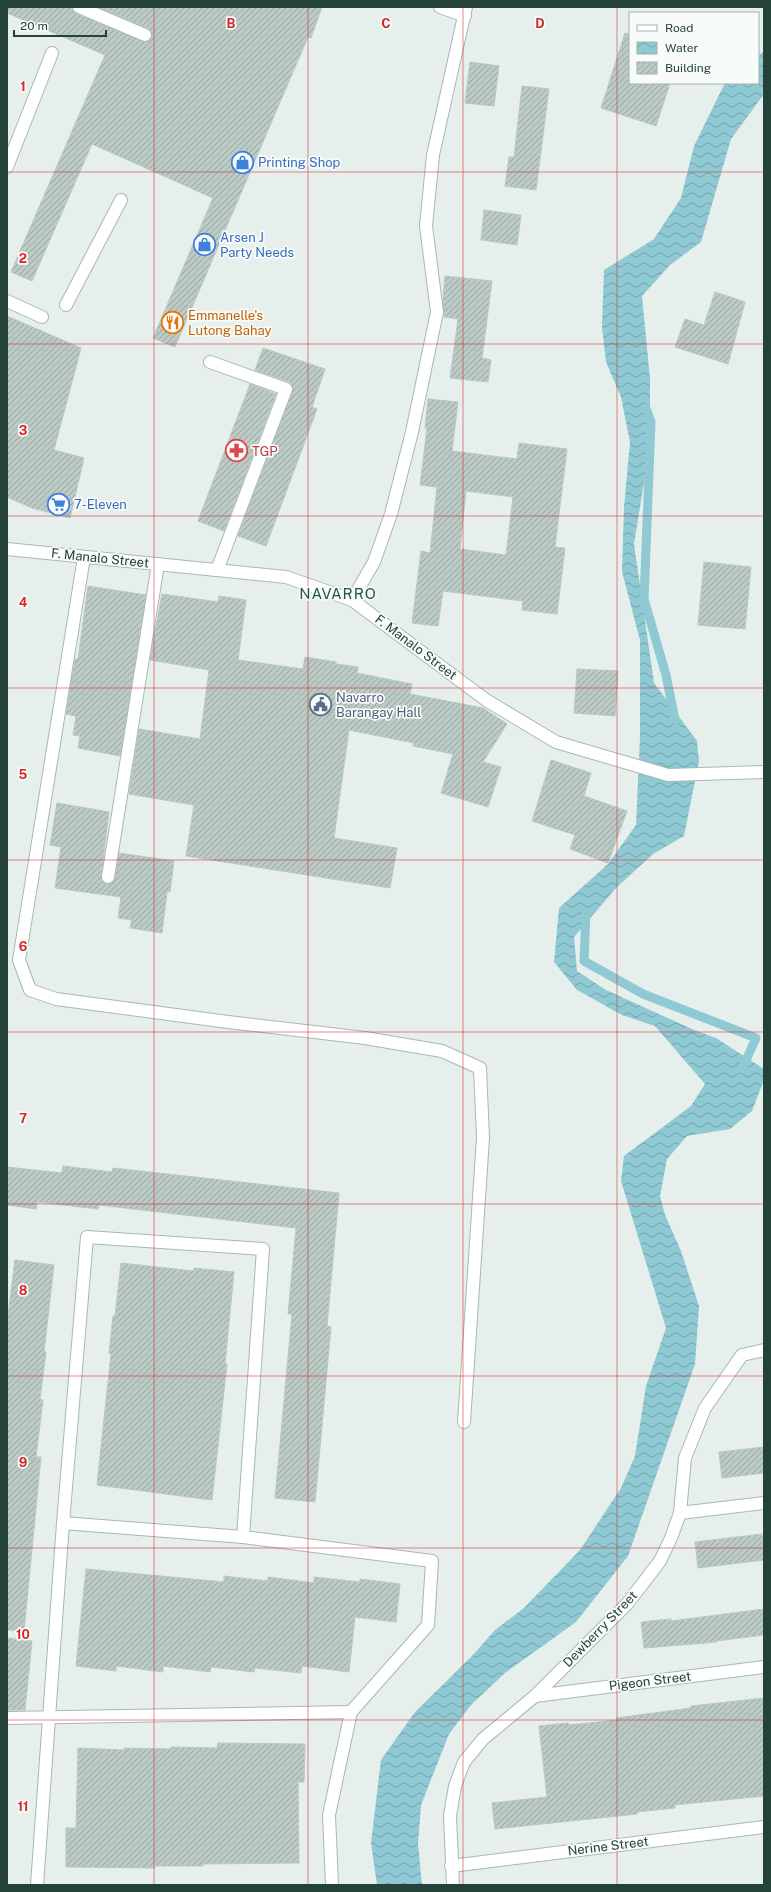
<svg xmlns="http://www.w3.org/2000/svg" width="771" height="1892" font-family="'Public Sans',sans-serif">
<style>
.water{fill:url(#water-waves)}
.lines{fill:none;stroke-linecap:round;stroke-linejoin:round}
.stream{stroke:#8ec9d4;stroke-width:9}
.building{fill:url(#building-hatch);stroke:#b8c9c2;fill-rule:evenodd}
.service-casing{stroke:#a8b8b2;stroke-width:14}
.minor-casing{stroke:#a8b8b2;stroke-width:14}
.tertiary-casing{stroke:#a8b8b2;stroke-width:14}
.service{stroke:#fff;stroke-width:12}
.minor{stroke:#fff;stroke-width:12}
.tertiary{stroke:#fff;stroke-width:12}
.grid{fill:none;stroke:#d62828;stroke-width:1;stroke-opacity:0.55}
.labels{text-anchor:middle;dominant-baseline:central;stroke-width:3.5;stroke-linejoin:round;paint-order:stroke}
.shop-label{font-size:13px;fill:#366cbe;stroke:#f7fbf9;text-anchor:start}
.food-label{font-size:13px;fill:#c56008;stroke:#f7fbf9;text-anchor:start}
.health-label{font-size:13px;fill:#be3a42;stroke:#f7fbf9;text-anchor:start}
.street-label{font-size:13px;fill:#24423a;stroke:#f7fbf9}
.service-label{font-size:13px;fill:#4e5e75;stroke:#f7fbf9;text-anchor:start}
.quarter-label{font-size:15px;letter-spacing:1px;fill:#1f5548;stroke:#f7fbf9}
.grid-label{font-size:13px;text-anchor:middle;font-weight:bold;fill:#d62828;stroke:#f7fbf9;stroke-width:3.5;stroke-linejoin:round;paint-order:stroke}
</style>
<defs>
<pattern id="water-waves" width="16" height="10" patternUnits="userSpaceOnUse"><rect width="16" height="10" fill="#8ec9d4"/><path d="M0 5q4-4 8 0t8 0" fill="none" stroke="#74a5ad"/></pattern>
<pattern id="building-hatch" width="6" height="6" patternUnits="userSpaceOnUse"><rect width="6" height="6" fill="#bbcac4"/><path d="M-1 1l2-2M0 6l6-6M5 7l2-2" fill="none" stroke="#98a6a0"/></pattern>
</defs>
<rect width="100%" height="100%" fill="#e6efeb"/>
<polygon class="water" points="764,51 764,94 731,139 701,242 670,265 642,296 650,379 650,445 634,544 654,683 697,741 699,761 684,836 653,854 616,888 574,937 577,971 606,990 692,1029 716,1038 764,1069 764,1080 752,1111 730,1129 687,1136 667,1159 660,1196 665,1215 681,1251 699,1306 695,1364 628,1556 576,1622 505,1673 471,1705 449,1734 421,1805 418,1844 422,1885 377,1885 371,1843 381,1760 415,1712 472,1656 495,1630 524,1608 580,1550 621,1488 635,1456 646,1386 666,1328 621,1181 624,1156 691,1106 705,1084 655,1026 622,1015 577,990 554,962 559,908 608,864 636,825 640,738 640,640 622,572 624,507 630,442 621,397 606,362 602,327 604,270 654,239 681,198 694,146 725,83 758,83 758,56"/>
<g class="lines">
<g class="stream">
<polyline points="646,408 651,422 644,599 666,675 675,720"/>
<polyline points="586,913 584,961 643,994 756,1038 742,1069"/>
</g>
</g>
<g class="building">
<polygon points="7,7 72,7 76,14 146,42 152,38 152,34 148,28 98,7 322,7 311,38 308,37 175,347 153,338 213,198 92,144 32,281 11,272 105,55 7,13"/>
<polygon points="625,33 630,34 630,83 670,83 656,126 601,108"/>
<polygon points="470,62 499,66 494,106 465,103"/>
<polygon points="522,86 549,89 536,190 505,186 509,157 514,157"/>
<polygon points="484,210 521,215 517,245 481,240"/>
<polygon points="445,276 492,281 482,358 491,360 488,382 450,378 458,319 444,317 443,298"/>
<polygon points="715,292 745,302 728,364 675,347 685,319 704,325"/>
<polygon points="7,316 81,348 54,450 84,458 70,518 32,508 7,497"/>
<polygon points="263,348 325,369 312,407 317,409 266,546 238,536 293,388 289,382 255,370"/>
<polygon points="250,384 276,394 224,531 198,521"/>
<path d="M428,399l30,3 -6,49 65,8 2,-16 48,6 -12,98 10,1 -8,66 -35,-4 1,-9 -80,-10 -5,35 -26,-3 9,-72 9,2 7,-66 -17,-2 7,-56 -2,-1zM466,491l47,6 -7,58 -46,-6z"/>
<polygon points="704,562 751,567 745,629 698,625"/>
<polygon points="88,586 146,595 120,756 78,748 80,736 73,735 76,716 66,714 75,659 78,659"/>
<polygon points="162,594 218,602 219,596 246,600 238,660 303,669 305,657 336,662 336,664 358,667 357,673 412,684 410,694 483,708 507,724 483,762 501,767 488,807 441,793 453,754 413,746 414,743 349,730 334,838 397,848 390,888 186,856 194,805 129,794 139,729 200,739 209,670 150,660"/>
<polygon points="577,669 618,671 615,716 574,713"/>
<polygon points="551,760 591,773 584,796 627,811 608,863 570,849 575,835 532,821"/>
<polygon points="57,803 109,812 101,876 104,883 110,884 114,881 119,853 174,861 170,892 167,892 162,933 130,928 132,920 118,918 121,897 55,888 61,847 50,845"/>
<polygon points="63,1166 112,1172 113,1168 339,1193 327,1326 331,1327 315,1502 275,1498 292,1314 288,1314 296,1228 99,1205 98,1209 37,1202 36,1209 7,1205 7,1167 62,1173"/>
<polygon points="15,1260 54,1265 44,1352 46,1352 40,1399 43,1400 36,1457 41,1457 24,1631 7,1630 7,1323"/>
<polygon points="121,1263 194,1271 194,1268 234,1272 225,1364 227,1364 212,1500 97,1485 111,1354 109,1353 113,1316 115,1316"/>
<polygon points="764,1447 764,1473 722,1478 719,1452"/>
<polygon points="762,1534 764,1560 698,1568 695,1542"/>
<polygon points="86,1569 224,1582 224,1576 268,1581 268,1577 314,1583 314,1577 360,1582 360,1579 400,1584 396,1622 355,1617 349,1672 302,1666 301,1673 255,1668 254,1672 211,1667 210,1672 163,1666 163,1672 116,1666 116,1671 76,1666"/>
<polygon points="764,1609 764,1635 716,1641 717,1642 644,1648 641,1622 671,1619 671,1621"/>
<polygon points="7,1638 32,1641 25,1710 7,1710"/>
<polygon points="764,1698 764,1796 674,1805 675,1808 637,1812 637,1814 495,1829 492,1803 547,1797 539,1726 568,1723 569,1725 617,1720 616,1718 691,1708 691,1706"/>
<polygon points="218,1743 305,1744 304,1782 298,1782 299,1863 203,1864 203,1866 155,1866 155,1868 66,1867 66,1828 76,1828 78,1748 124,1750 124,1748 171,1749 171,1747 217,1748"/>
</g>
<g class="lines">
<defs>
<g id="service">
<polyline points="79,7 145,35"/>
<polyline points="440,7 465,16"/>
<polyline points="7,167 52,53"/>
<polyline points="7,301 42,317"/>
<polyline points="66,305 121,200"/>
<polyline points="210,362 286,389 217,570"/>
</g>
<g id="minor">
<polyline points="84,557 19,960 30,990 56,999 228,1022 365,1038 442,1051 480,1068 483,1138 464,1422"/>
<polyline points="352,600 374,562 391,514 412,432 437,312 426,226 433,155 466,7"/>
<polyline points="108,877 158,564"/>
<polyline points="680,1513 764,1503"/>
<polyline points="63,1523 243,1537 432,1561 428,1625 351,1712 329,1815 332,1885"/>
<polyline points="535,1696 764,1667"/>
<polyline points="7,1718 351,1712"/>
<polyline points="451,1866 764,1827"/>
<polyline points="37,1885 63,1523 87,1237 263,1249 243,1537"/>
<polyline points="453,1885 450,1816 455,1786 464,1762 483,1739 535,1696 627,1604 660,1561 671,1538 680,1513 685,1458 705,1408 742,1355 764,1350"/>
</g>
<polyline id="tertiary" points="7,549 286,577 352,600 486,700 556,742 668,775 764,772"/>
</defs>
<use href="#service" class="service-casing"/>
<use href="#minor" class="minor-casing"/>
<use href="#tertiary" class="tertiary-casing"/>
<use href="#service" class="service"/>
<use href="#minor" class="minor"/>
<use href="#tertiary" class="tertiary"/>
</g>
<path class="grid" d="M154,7v1878M308,7v1878M463,7v1878M617,7v1878M7,172h757M7,344h757M7,516h757M7,688h757M7,860h757M7,1032h757M7,1204h757M7,1376h757M7,1548h757M7,1720h757"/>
<defs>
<symbol id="shop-ring" viewBox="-11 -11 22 22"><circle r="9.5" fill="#f7fbf9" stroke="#3f7fe0" stroke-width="1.5"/><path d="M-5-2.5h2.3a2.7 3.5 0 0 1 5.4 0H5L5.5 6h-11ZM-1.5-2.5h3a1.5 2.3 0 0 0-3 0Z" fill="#3f7fe0"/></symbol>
<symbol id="restaurant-ring" viewBox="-11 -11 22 22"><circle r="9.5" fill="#f7fbf9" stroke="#e8710a" stroke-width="1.5"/><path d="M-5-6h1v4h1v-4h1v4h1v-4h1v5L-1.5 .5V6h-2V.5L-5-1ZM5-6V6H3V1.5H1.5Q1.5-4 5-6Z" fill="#e8710a"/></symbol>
<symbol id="pharmacy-ring" viewBox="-11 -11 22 22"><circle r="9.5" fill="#f7fbf9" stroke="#e0444e" stroke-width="1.5"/><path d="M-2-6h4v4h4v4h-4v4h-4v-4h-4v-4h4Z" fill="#e0444e"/></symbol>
<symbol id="supermarket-ring" viewBox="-11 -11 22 22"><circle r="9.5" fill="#f7fbf9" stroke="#3f7fe0" stroke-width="1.5"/><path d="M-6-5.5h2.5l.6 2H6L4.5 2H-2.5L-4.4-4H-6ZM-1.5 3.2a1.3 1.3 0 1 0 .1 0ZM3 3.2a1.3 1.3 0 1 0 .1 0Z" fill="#3f7fe0"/></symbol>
<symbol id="civic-ring" viewBox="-11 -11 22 22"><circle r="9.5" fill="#f7fbf9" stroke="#5c6f8a" stroke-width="1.5"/><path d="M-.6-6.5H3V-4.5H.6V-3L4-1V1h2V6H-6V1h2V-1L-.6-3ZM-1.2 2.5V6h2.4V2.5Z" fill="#5c6f8a"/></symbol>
</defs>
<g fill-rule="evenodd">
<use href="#shop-ring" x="230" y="150" width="25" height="25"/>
<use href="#shop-ring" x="192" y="232" width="25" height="25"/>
<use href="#restaurant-ring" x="160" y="310" width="25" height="25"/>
<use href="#pharmacy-ring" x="224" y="438" width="25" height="25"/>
<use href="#supermarket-ring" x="46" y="492" width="25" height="25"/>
<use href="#civic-ring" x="308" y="692" width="25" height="25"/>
</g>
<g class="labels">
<g class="shop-label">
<text x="258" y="162">Printing Shop</text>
<text x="220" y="237">Arsen J<tspan x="220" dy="15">Party Needs</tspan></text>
<text x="74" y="504">7-Eleven</text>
</g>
<g class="food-label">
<text x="188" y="315">Emmanelle's<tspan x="188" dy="15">Lutong Bahay</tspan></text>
</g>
<g class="health-label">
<text x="252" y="451">TGP</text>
</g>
<g class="street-label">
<text transform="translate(100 558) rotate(6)">F. Manalo Street</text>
<text transform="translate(416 647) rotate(37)">F. Manalo Street</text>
<text transform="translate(600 1629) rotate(-46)">Dewberry Street</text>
<text transform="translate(650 1681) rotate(-7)">Pigeon Street</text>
<text transform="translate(608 1846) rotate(-7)">Nerine Street</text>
</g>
<g class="service-label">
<text x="336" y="697">Navarro<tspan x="336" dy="15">Barangay Hall</tspan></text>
</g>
<g class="quarter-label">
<text x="338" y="593">NAVARRO</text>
</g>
</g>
<g class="grid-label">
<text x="231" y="28">B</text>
<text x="386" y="28">C</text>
<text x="540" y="28">D</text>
<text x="23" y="91">1</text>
<text x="23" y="263">2</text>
<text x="23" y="435">3</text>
<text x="23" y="607">4</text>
<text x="23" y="779">5</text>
<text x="23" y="951">6</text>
<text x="23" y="1123">7</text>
<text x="23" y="1295">8</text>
<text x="23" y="1467">9</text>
<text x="23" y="1639">10</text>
<text x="23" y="1811">11</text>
</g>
<rect width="771" height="1892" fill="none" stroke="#24423a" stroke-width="16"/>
<rect x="629" y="12" width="130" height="72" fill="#f7fbf9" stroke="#a3b1ad"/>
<rect x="637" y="25" width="20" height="6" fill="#ffffff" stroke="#a3b1ad"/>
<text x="665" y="32" font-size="12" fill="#24423a">Road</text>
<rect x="637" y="42" width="20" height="12" fill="url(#water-waves)" stroke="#a3b1ad"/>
<text x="665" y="52" font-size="12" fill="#24423a">Water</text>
<rect x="637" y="62" width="20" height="12" fill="url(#building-hatch)" stroke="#a3b1ad"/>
<text x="665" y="72" font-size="12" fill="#24423a">Building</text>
<path d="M14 30v6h92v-6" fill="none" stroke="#24423a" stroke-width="2"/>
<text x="20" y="30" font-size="12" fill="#24423a" stroke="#f7fbf9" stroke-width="3" paint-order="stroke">20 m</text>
</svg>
